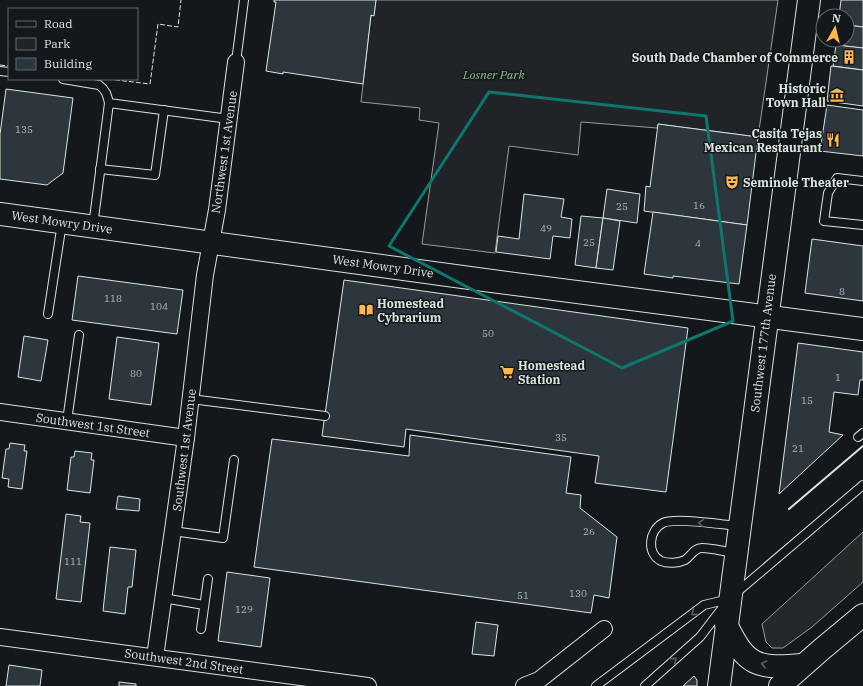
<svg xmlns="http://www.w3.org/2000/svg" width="863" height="686" font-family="'IBM Plex Serif',serif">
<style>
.green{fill:#202428;stroke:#939e99}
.parking{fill:#24282b;stroke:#939e99}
.building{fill:#2c363c;stroke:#d8e6dc}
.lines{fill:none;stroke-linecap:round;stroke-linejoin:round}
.lane-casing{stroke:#d8e6dc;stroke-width:10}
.street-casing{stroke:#d8e6dc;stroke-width:18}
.secondary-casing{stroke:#d8e6dc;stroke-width:24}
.lane{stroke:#14181c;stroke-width:8}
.street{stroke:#14181c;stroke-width:16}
.secondary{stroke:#14181c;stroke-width:22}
.fence{stroke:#d8e6dc;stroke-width:1;stroke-dasharray:5 2;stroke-linecap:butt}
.wall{stroke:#d8e6dc;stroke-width:2}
.oneway{stroke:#59605f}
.marked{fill:none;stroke:#0f766e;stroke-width:3;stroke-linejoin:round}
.labels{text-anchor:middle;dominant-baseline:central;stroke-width:3;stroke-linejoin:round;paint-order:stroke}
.number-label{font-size:10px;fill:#adbab4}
.poi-label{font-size:12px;font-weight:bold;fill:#d8e6dc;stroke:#14181c;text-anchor:end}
.park-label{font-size:12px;font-style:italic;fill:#8ac095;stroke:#14181c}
.street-label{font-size:12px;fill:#d8e6dc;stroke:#14181c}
</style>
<rect width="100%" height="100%" fill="#14181c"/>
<polygon class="green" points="376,0 778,0 758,137 658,124 657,128 581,122 578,155 509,146 495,253 422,244 439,123 419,120 420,108 361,102 371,15 374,15"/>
<polygon class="parking" points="863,532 863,582 812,627 783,648 772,648 766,642 762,624"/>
<g class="building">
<polygon points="274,0 376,0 374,16 371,15 363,84 283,72 283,74 266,71 276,2 274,2"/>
<polygon points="841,0 863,0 863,27 847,25 847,16 839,16"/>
<polygon points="847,25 863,27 863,48 836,45 836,40 847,40"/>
<polygon points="836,45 863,48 863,70 833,66"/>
<polygon points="831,66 863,70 863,106 827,101"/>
<polygon points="6,89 73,98 63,173 47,185 0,179 0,134"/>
<polygon points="827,105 863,110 863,156 820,151"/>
<polygon points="658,124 758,137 747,225 644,211 646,186 650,187"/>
<polygon points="607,189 640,194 637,223 603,218"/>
<polygon points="524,194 564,199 561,217 572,219 570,238 553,236 550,259 496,252 498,236 519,239"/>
<polygon points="653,212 747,225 739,284 673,276 673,278 644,274"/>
<polygon points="581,216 603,218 596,268 575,265"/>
<polygon points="603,218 620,221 613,270 596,268"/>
<polygon points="812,239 863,246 863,301 805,293"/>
<polygon points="78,276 183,290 177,334 72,320"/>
<polygon points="344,280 688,328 666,492 595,483 599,456 406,429 404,447 322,436"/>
<polygon points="24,336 48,340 41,381 18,377"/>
<polygon points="117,337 159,343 151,405 109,399"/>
<polygon points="798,343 863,352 863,380 860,380 858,395 834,392 829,432 843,435 779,494"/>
<polygon points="410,435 571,457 566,493 581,495 580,508 617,537 609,598 594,595 591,613 254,567 272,439 409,456"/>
<polygon points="10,443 25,445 24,451 27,451 22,489 8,487 9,479 2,478 6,449 9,449"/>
<polygon points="75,451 92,453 91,460 94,460 90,493 67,490 71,457 74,457"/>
<polygon points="118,496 140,499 139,511 116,509"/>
<polygon points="66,514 81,516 80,522 90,523 81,602 56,599"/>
<polygon points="110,547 136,550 132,587 128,587 125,614 103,611"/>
<polygon points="227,572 270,578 261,647 218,641"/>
<polygon points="476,622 498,625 494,656 472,654"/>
<polygon points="9,665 42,670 40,686 6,686"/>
<polygon points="694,676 697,680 697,686 683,686"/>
<polygon points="119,682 136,684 136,686 119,686"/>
</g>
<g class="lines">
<defs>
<g id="lane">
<polyline points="236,62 244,0"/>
<polyline points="0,71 9,72"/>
<path d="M63,79l36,6c7,5 8,10 10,18"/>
<polyline points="100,169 155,175 164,110"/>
<polyline points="863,181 837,178 828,193 824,221 863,225"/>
<polyline points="93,226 109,103 229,119"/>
<polyline points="48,314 62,223"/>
<polyline points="191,399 325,416"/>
<polyline points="67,421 79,335"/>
<polyline points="858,437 863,433"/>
<polyline points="173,531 223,538 234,460"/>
<path d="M735,553c-10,-1 -22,-5 -33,-5 -8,0 -11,8 -17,12 -6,3 -17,4 -24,1 -15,-8 -12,-31 2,-38 11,-6 61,2 76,3"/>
<polyline points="736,593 863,485"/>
<polyline points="163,598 204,605"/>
<polyline points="201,629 208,579"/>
<polyline points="596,686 704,605 729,599"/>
<polyline points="645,686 700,637 723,607"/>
</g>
<g id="street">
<polyline points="0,412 186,438"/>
<polyline points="0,637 368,686"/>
<polyline points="155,657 186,438 205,275 217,210 236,62"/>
<polyline points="524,686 539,680 604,629"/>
</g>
<g id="secondary">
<polyline points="0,214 492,281 863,329"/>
<path d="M726,624c20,42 31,45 76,41"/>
<polyline points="719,686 809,0"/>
<polyline points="780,686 822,649 863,615"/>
</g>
</defs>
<use href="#lane" class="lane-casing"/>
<use href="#street" class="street-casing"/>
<use href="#secondary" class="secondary-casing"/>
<use href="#lane" class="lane"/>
<use href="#street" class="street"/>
<use href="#secondary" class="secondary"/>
<g class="fence">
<polyline points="0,65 9,66"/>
<polyline points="108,79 150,84 158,24 178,27 181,0"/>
</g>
<polyline class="wall" points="789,509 863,446"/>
</g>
<defs><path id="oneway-chevron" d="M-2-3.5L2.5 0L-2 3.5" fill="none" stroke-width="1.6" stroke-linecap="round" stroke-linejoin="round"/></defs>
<g class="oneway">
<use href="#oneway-chevron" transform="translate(701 523) rotate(-175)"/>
<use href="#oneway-chevron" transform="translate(694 613) rotate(144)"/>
<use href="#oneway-chevron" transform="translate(674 660) rotate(-42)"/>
<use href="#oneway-chevron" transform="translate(764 664) rotate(-167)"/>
</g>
<path class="marked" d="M489,92l217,24 27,205 -111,47 -233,-122z"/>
<defs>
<symbol id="building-bare" viewBox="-9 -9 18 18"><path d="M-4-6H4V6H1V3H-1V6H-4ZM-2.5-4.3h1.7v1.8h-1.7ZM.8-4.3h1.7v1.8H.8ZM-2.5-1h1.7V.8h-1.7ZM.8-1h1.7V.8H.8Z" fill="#ffb74d" stroke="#14181c" stroke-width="2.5" paint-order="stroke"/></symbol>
<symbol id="museum-bare" viewBox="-9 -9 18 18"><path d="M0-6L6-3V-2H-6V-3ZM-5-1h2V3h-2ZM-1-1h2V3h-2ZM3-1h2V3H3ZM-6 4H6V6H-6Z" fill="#ffb74d" stroke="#14181c" stroke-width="2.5" paint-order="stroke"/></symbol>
<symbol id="restaurant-bare" viewBox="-9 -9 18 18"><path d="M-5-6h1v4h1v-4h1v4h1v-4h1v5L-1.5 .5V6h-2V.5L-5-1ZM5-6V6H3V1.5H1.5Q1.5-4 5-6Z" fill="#ffb74d" stroke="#14181c" stroke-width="2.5" paint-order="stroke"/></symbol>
<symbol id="theatre-bare" viewBox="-9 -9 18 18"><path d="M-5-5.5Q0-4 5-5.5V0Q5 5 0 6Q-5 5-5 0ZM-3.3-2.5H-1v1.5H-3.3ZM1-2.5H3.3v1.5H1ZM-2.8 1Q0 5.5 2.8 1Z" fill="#ffb74d" stroke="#14181c" stroke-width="2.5" paint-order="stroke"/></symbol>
<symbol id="library-bare" viewBox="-9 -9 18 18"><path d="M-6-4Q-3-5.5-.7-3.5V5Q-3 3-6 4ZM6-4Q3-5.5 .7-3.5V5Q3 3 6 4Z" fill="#ffb74d" stroke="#14181c" stroke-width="2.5" paint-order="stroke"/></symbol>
<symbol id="supermarket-bare" viewBox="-9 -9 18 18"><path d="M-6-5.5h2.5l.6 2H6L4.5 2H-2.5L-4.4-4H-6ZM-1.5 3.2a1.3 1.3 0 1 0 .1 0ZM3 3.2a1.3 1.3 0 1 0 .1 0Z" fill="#ffb74d" stroke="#14181c" stroke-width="2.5" paint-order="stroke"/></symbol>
</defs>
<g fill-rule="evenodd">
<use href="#building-bare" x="839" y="47" width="20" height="20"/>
<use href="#museum-bare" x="827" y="85" width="20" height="20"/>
<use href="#restaurant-bare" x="823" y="130" width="20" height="20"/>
<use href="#theatre-bare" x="722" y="172" width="20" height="20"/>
<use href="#library-bare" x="356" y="300" width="20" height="20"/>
<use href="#supermarket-bare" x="497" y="362" width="20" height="20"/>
</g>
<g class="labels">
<g class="number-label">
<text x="24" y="129">135</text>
<text x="699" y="205">16</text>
<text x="622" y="206">25</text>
<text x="546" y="228">49</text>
<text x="589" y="242">25</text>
<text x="698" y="243">4</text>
<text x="842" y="291">8</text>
<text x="113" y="298">118</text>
<text x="159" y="306">104</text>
<text x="488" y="333">50</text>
<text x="136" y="373">80</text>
<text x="838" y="377">1</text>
<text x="807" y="400">15</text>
<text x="561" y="437">35</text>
<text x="798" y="448">21</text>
<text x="589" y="531">26</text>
<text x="73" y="561">111</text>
<text x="578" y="593">130</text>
<text x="523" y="595">51</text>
<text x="244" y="609">129</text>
</g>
<g class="poi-label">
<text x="838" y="57">South Dade Chamber of Commerce</text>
<text x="826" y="88">Historic<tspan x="826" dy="14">Town Hall</tspan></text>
<text x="822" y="133">Casita Tejas<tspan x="822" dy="14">Mexican Restaurant</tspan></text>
<text x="743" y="182" text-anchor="start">Seminole Theater</text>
<text x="377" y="303" text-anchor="start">Homestead<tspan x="377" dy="14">Cybrarium</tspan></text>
<text x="518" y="365" text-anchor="start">Homestead<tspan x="518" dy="14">Station</tspan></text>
</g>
<g class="park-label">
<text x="494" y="74">Losner Park</text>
</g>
<g class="street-label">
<text transform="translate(224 152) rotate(-82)">Northwest 1st Avenue</text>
<text transform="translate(62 222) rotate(8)">West Mowry Drive</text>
<text transform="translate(383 266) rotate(8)">West Mowry Drive</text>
<text transform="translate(763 343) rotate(-83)">Southwest 177th Avenue</text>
<text transform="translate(93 425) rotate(8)">Southwest 1st Street</text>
<text transform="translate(184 450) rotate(-83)">Southwest 1st Avenue</text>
<text transform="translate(184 661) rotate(8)">Southwest 2nd Street</text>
</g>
</g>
<rect x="8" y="8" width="130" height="72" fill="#14181c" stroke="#626a69"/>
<rect x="16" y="21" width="20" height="6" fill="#14181c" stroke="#626a69"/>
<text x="44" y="28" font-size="12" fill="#d8e6dc">Road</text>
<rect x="16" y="38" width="20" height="12" fill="#202428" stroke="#626a69"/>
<text x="44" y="48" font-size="12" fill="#d8e6dc">Park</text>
<rect x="16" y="58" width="20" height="12" fill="#2c363c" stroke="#626a69"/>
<text x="44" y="68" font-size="12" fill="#d8e6dc">Building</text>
<g transform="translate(835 28) rotate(8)"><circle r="19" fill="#14181c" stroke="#626a69"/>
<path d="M0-3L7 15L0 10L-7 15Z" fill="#ffb74d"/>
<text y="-6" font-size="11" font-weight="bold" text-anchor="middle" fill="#d8e6dc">N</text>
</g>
</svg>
